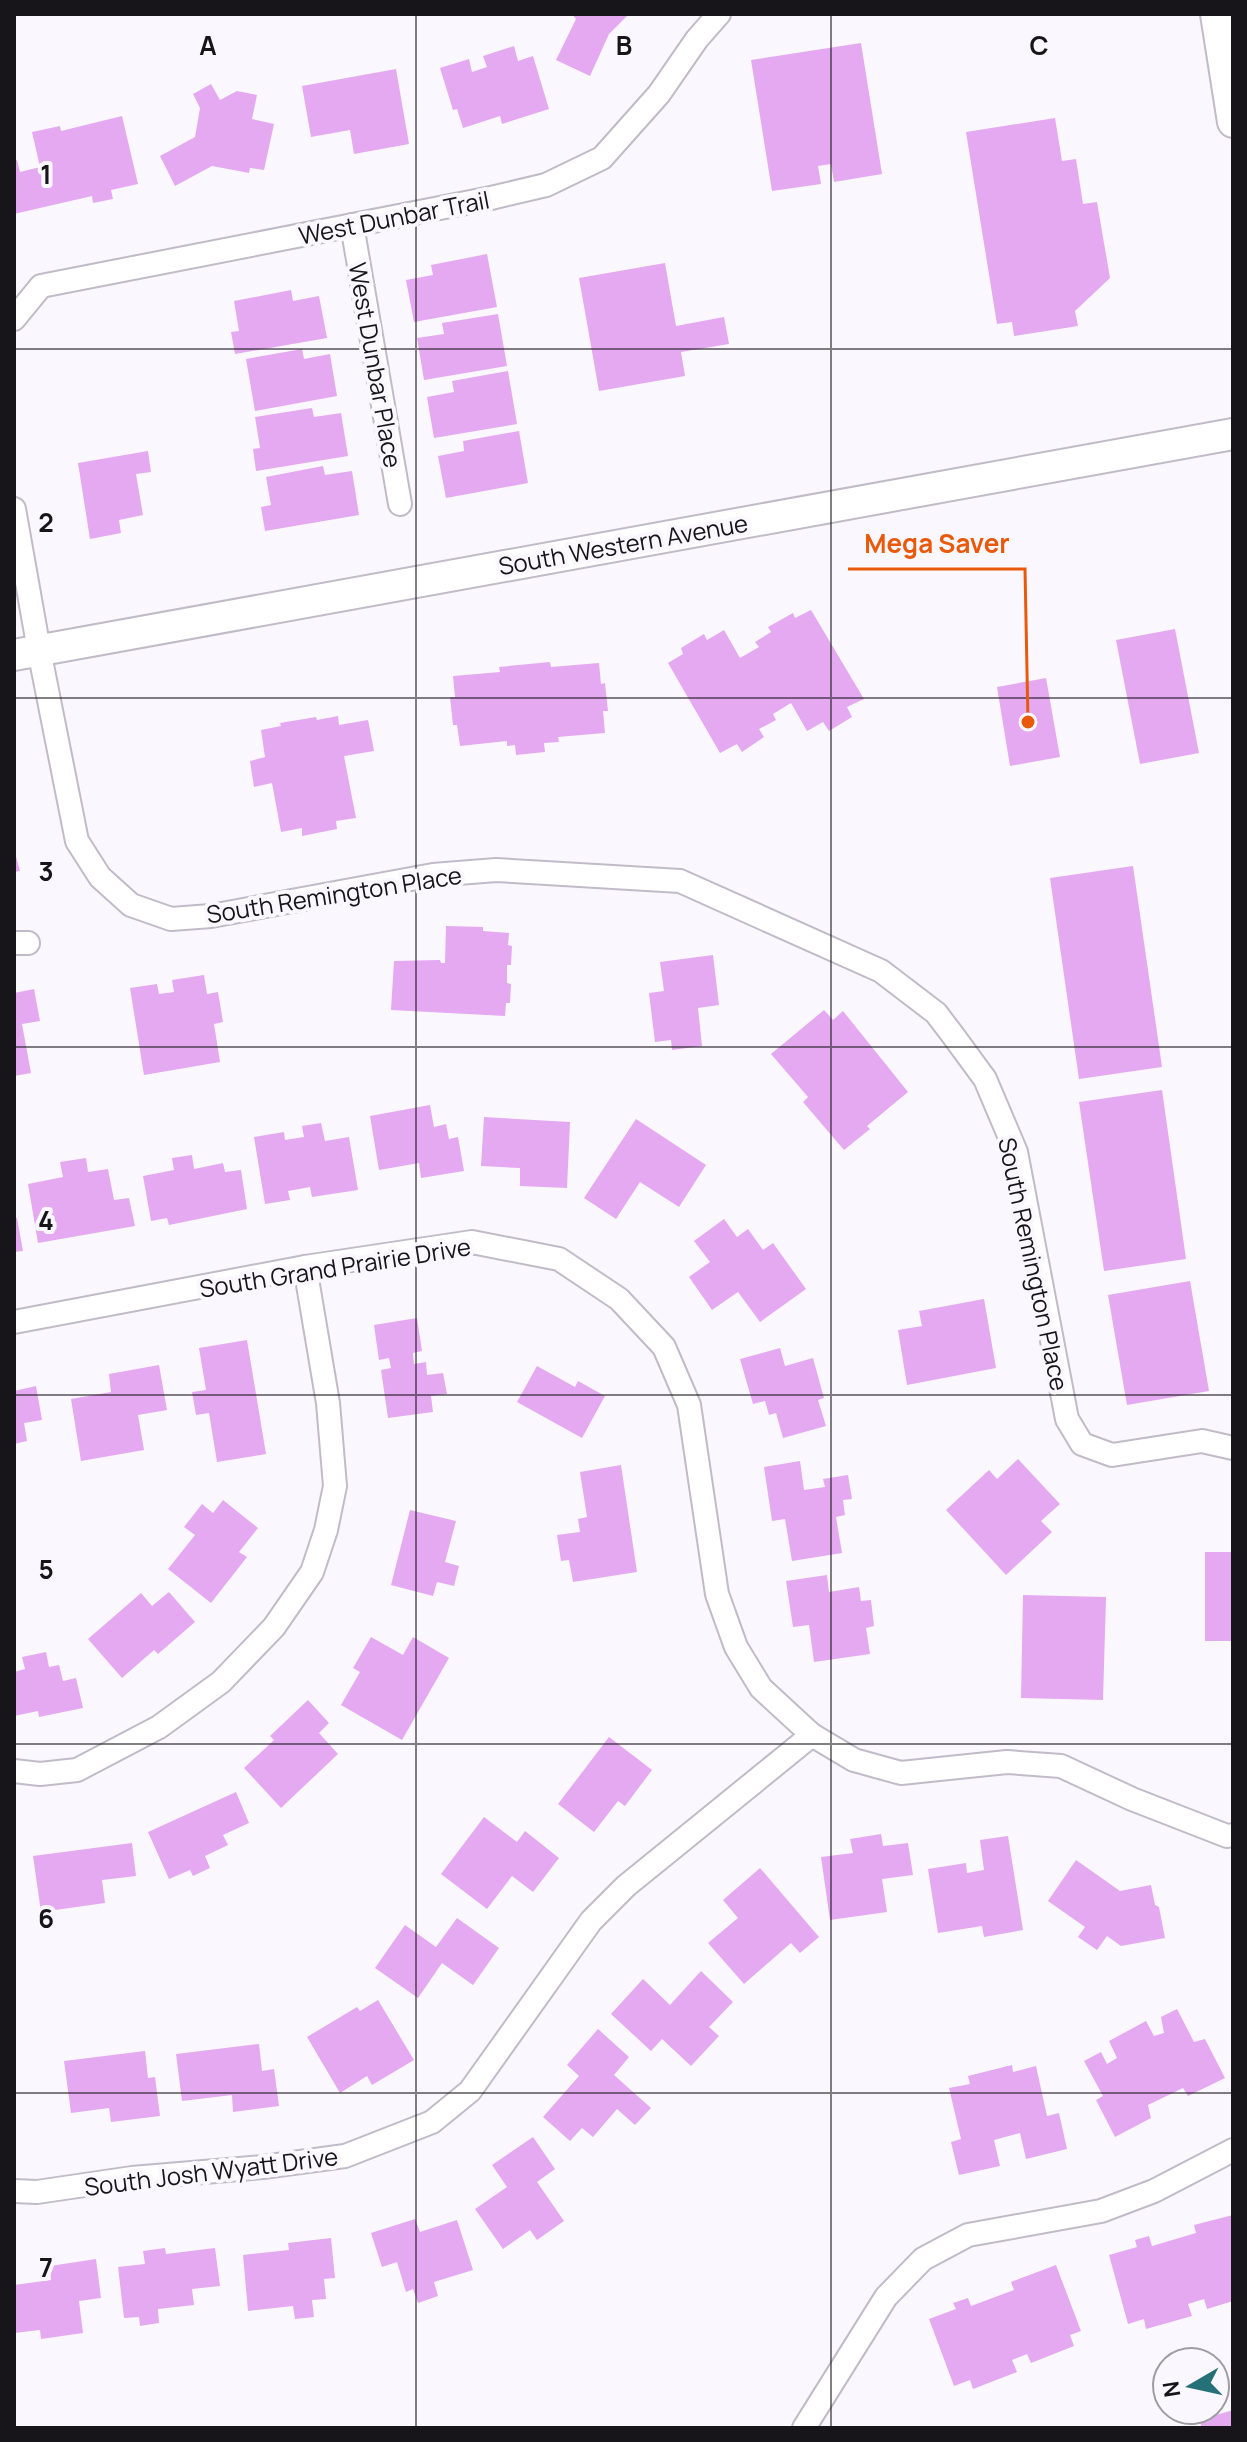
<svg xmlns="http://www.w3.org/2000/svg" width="1247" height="2442" font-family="Manrope,sans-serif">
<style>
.building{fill:#e4a9f1}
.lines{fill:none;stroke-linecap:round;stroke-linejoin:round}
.minor-casing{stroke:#c1bbc9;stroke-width:26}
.secondary-casing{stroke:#c1bbc9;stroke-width:34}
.minor{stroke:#fff;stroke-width:22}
.secondary{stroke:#fff;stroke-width:30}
.grid{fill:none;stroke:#17151a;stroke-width:2;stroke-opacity:0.55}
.labels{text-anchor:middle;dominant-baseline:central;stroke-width:8;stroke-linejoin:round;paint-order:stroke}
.street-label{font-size:24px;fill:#17151a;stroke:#faf8fe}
.grid-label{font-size:26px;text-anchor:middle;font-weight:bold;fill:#17151a;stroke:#faf8fe;stroke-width:8;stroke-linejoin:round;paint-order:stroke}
.leader{fill:none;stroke:#e8590c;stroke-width:3}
.callout-dot{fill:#e8590c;stroke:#faf8fe;stroke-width:3}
.callout-label{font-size:26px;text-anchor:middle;font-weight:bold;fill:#e8590c;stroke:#faf8fe;stroke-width:8;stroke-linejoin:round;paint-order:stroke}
</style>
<rect width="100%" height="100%" fill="#faf8fe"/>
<g class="building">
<polygon points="572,14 629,14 609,34 590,76 556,60 576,19"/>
<polygon points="861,43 882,174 834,182 831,164 818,166 821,184 772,191 751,60"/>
<polygon points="514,46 518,61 533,56 549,109 502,124 500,116 463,128 457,109 453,110 440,68 469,59 472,72 487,67 483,56"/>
<polygon points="396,69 409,144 354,154 350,130 311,137 302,86"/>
<polygon points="211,84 220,100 237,91 257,95 252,119 274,124 264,170 250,168 249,173 212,166 175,186 160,156 195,137 200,108 193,94"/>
<polygon points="122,116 138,184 111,190 113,199 93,203 92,196 14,214 14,161 17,160 20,172 40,167 32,132 60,126 61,131"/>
<polygon points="1055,118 1062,161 1076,159 1083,204 1097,202 1110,278 1075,311 1078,326 1014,336 1012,322 997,324 966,132"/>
<polygon points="487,254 497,307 414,322 406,280 433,275 431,265"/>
<polygon points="665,263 676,326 724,317 729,344 681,352 685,376 599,391 579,278"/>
<polygon points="291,290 293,301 319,296 327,338 235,354 231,332 239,331 234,301"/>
<polygon points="498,314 507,366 424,380 417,338 444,334 442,323"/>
<polygon points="302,349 304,359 330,354 337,396 255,411 246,359"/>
<polygon points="508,371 517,424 434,438 427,397 454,392 452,381"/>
<polygon points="312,408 314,417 341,413 348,456 256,471 253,449 260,448 255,417"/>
<polygon points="519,431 528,483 446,498 438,456 464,451 463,441"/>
<polygon points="148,451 151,472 136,474 143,515 119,520 121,533 90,539 78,463"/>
<polygon points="323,466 325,475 352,471 359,515 265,531 261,507 271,505 266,477"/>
<polygon points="811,610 864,699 847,707 852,717 829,731 823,722 807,731 791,703 773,714 776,720 759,729 764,737 742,752 737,744 720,753 668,663 683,654 681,648 704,634 707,640 724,630 740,658 759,647 755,642 771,632 768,627 793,613 795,618"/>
<polygon points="1175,629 1199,753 1140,764 1116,640"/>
<polygon points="550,662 551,667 599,663 601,684 605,683 608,711 603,711 605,733 558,737 559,742 544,743 545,752 516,755 515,745 507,746 507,741 460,746 457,725 453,725 450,697 455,697 453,676 500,672 499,667"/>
<polygon points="1046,678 1060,757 1010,766 997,687"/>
<polygon points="338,716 339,725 368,720 374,751 344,756 356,818 336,821 337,829 302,836 302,828 281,832 272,783 254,787 250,761 265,757 261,730 281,726 280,723 316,717 317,720"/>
<polygon points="14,849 20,871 14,872"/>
<polygon points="1133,866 1162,1067 1079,1079 1050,878"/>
<polygon points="446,926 483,927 483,931 509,933 508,945 512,946 511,965 507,965 507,983 511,984 510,1003 506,1003 505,1016 391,1010 394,961 440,960 441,963 445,963"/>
<polygon points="713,955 719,1005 698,1008 702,1046 672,1050 671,1040 655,1042 649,993 664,991 660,962"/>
<polygon points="204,975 207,994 218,992 223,1022 214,1024 220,1062 144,1075 130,988 157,984 159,994 174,992 172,980"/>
<polygon points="34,989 40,1021 22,1024 31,1073 14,1076 14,993"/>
<polygon points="824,1010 833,1020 843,1011 908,1092 867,1126 870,1129 844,1150 803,1102 808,1097 771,1054"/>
<polygon points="1162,1090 1186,1259 1104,1271 1079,1102"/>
<polygon points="430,1105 434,1127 446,1124 449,1139 458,1137 464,1171 421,1178 419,1163 379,1170 370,1116"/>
<polygon points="484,1117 570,1122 567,1188 520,1186 520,1168 481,1166"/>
<polygon points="636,1119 706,1165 679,1207 640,1182 616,1219 584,1198"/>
<polygon points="321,1123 325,1141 349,1137 358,1190 312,1197 310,1187 288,1191 290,1200 265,1204 254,1137 284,1132 285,1140 304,1137 302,1126"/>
<polygon points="192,1155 194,1169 223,1163 225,1172 241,1170 247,1209 169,1225 167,1218 151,1221 143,1176 174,1170 172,1158"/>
<polygon points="86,1158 88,1172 108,1169 114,1200 129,1198 135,1226 38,1243 28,1184 63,1177 60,1162"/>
<polygon points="14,1218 17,1218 23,1251 14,1252"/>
<polygon points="724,1219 737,1237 748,1229 763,1250 773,1243 806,1289 760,1322 738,1292 712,1310 689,1277 710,1262 694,1241"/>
<polygon points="1190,1281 1209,1391 1127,1405 1108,1295"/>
<polygon points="984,1299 996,1368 907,1385 898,1330 922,1326 919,1311"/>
<polygon points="417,1318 422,1351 413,1353 414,1364 426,1362 427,1375 443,1373 447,1394 431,1396 433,1412 388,1418 381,1370 391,1368 389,1358 379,1360 374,1325"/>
<polygon points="247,1340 266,1454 217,1462 209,1413 196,1415 192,1392 206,1390 199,1348"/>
<polygon points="780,1348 785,1366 813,1358 824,1398 818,1400 826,1426 783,1438 776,1413 769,1415 765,1401 753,1404 740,1359"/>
<polygon points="159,1365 167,1410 138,1415 144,1450 81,1461 71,1399 111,1392 109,1374"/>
<polygon points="537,1366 575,1387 578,1381 605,1396 582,1438 517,1402"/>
<polygon points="36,1386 42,1420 24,1423 27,1441 14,1444 14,1391"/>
<polygon points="1018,1459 1060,1504 1041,1521 1052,1532 1006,1575 946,1510 989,1470 997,1479"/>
<polygon points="800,1461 804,1490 825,1487 823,1479 848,1475 852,1499 843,1500 845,1515 836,1517 842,1553 792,1561 785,1519 772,1521 764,1467"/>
<polygon points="621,1465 637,1572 573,1582 569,1560 561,1561 557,1535 580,1532 578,1519 587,1517 580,1472"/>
<polygon points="223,1500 258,1528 239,1552 247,1557 211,1603 168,1569 195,1535 184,1527 202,1504 213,1513"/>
<polygon points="410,1510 456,1521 445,1562 459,1566 454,1586 437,1582 433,1596 391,1585"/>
<rect x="1205" y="1552" width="28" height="89"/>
<polygon points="827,1575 829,1592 859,1587 861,1601 871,1600 874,1626 866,1628 870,1654 814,1662 809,1625 793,1627 786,1581"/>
<polygon points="169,1592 195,1622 158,1654 154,1650 122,1678 88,1639 141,1593 152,1606"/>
<polygon points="1023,1595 1106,1597 1103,1700 1021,1698"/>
<polygon points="371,1637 403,1655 413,1637 449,1658 402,1740 341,1705 360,1672 353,1668"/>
<polygon points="46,1652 49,1667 59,1665 63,1681 76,1678 83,1708 39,1717 38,1711 14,1716 14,1672 25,1669 22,1657"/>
<polygon points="308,1700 329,1723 319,1733 338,1754 281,1808 244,1768 274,1740 270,1736"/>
<polygon points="609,1737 652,1770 625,1806 618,1801 594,1832 558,1804"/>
<polygon points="236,1792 249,1823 223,1835 228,1845 205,1856 210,1868 193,1876 190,1870 169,1879 148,1832"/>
<polygon points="484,1817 517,1842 525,1831 559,1858 533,1892 512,1876 487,1909 441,1874"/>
<polygon points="881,1834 883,1846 908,1843 913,1875 882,1879 887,1912 830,1920 821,1857 853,1853 850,1839"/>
<polygon points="1008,1836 1023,1930 984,1937 982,1926 938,1933 928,1869 966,1863 967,1873 984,1870 980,1840"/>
<polygon points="132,1843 136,1876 102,1880 105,1903 41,1912 33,1856"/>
<polygon points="1076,1860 1120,1891 1151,1885 1155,1905 1159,1907 1165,1938 1121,1946 1107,1936 1097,1950 1078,1937 1085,1927 1048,1901"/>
<polygon points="760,1868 819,1937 800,1953 791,1943 744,1984 708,1943 738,1918 723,1900"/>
<polygon points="457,1918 499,1948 473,1985 442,1963 418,1998 375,1968 405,1925 436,1947"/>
<polygon points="701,1971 733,2002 709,2027 719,2036 691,2066 662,2039 651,2051 611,2014 643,1979 670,2005"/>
<polygon points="378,2000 414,2060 372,2085 367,2076 340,2093 307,2037 357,2007 360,2011"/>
<polygon points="1177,2009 1194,2042 1205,2039 1225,2078 1188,2096 1183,2088 1148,2105 1151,2118 1115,2137 1096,2100 1103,2096 1084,2061 1101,2052 1107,2064 1117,2058 1109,2041 1146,2021 1154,2036 1164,2033 1161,2017"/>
<polygon points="598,2029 629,2057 614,2075 651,2108 635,2125 617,2109 593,2137 582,2128 570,2141 543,2117 579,2076 567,2065"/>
<polygon points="259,2044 262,2071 274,2069 279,2106 233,2112 232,2095 182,2101 176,2054"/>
<polygon points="145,2051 148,2078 155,2077 160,2116 111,2122 109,2108 71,2113 64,2061"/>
<polygon points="1012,2065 1013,2072 1036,2066 1047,2116 1059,2113 1067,2149 1026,2159 1020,2133 994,2140 1000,2166 959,2175 951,2142 961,2139 949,2088 970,2084 968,2076"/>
<polygon points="533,2137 555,2169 537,2182 564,2221 537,2240 530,2230 503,2249 475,2209 507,2187 492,2165"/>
<polygon points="1233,2215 1233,2301 1207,2309 1204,2299 1188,2304 1192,2316 1146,2329 1144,2319 1128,2324 1109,2255 1137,2247 1135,2240 1149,2236 1152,2246 1196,2233 1194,2225"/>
<polygon points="415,2219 420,2232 457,2220 473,2270 434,2282 438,2296 418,2303 413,2289 406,2292 397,2262 382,2267 371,2233"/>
<polygon points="331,2238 335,2278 324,2279 326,2299 312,2300 314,2317 295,2319 293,2306 248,2311 243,2255 289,2250 288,2243"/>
<polygon points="165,2248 166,2254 215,2248 220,2286 192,2289 194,2305 158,2309 159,2323 140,2326 139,2317 124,2318 118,2267 145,2264 143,2251"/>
<polygon points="96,2259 101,2298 79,2301 83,2333 41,2339 40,2330 14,2333 14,2285 51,2280 50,2266"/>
<polygon points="1056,2265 1081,2331 1070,2335 1074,2346 1031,2363 1027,2354 1012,2360 1017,2372 973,2389 970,2380 954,2386 929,2319 956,2309 953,2303 968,2298 971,2306 1014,2290 1011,2282"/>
<polygon points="1233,2410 1233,2428 1202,2428 1199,2420"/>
</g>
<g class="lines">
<defs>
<g id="minor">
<polyline points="352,225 400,504"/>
<polyline points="14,319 41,286 491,198 546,185 602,158 659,94 697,39 719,14"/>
<polyline points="14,509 39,650 77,841 100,877 131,905 171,919 211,916 433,875 496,870 680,881 881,971 936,1013 952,1034 985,1079 1016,1152 1067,1419 1082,1444 1112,1455 1202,1441 1233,1448"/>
<polyline points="14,943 28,943"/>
<polyline points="14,1322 305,1267 472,1242 559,1259 619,1299 664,1347 689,1405 717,1594 736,1647 761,1688 812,1735 854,1760 901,1773 1007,1762 1061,1766 1132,1799 1227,1836 1233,1835"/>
<polyline points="14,1771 40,1774 77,1770 159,1727 221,1682 274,1627 312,1572 326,1530 335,1486 328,1403 305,1267"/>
<polyline points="14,2191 37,2192 132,2178 263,2167 345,2156 432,2122 470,2091 591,1921 626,1886 812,1735"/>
<polyline points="804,2428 886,2297 923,2259 968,2235 1101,2211 1154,2191 1233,2150"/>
</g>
<g id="secondary">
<polyline points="1216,14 1233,122"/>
<polyline points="14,655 1233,434"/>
</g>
</defs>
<use href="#minor" class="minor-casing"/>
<use href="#secondary" class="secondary-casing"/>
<use href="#minor" class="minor"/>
<use href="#secondary" class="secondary"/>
</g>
<path class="grid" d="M416,14v2414M831,14v2414M14,349h1219M14,698h1219M14,1047h1219M14,1395h1219M14,1744h1219M14,2093h1219"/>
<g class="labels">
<g class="street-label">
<text transform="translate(394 217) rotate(-11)">West Dunbar Trail</text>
<text transform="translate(376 365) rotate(80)">West Dunbar Place</text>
<text transform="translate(623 544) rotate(-10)">South Western Avenue</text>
<text transform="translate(334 894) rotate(-9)">South Remington Place</text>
<text transform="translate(1034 1264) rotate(78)">South Remington Place</text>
<text transform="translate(335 1267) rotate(-9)">South Grand Prairie Drive</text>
<text transform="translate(211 2171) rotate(-7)">South Josh Wyatt Drive</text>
</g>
</g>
<g class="grid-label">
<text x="208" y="55">A</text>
<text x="624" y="55">B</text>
<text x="1039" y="55">C</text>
<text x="46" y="184">1</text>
<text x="46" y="532">2</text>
<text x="46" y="881">3</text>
<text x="46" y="1230">4</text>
<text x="46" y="1579">5</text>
<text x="46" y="1928">6</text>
<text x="46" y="2277">7</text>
</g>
<path class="leader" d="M1028 722L1025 569H848"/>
<circle class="callout-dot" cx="1028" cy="722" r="8"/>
<g class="callout-label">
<text x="937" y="553">Mega Saver</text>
</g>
<rect width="1247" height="2442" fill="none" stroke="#17151a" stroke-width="32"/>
<g transform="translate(1191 2386) rotate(261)"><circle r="38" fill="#faf8fe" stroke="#9f9da3" stroke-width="2"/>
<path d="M0-6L14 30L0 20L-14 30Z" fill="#267077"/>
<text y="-12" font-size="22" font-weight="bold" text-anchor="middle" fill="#17151a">N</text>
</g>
</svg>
